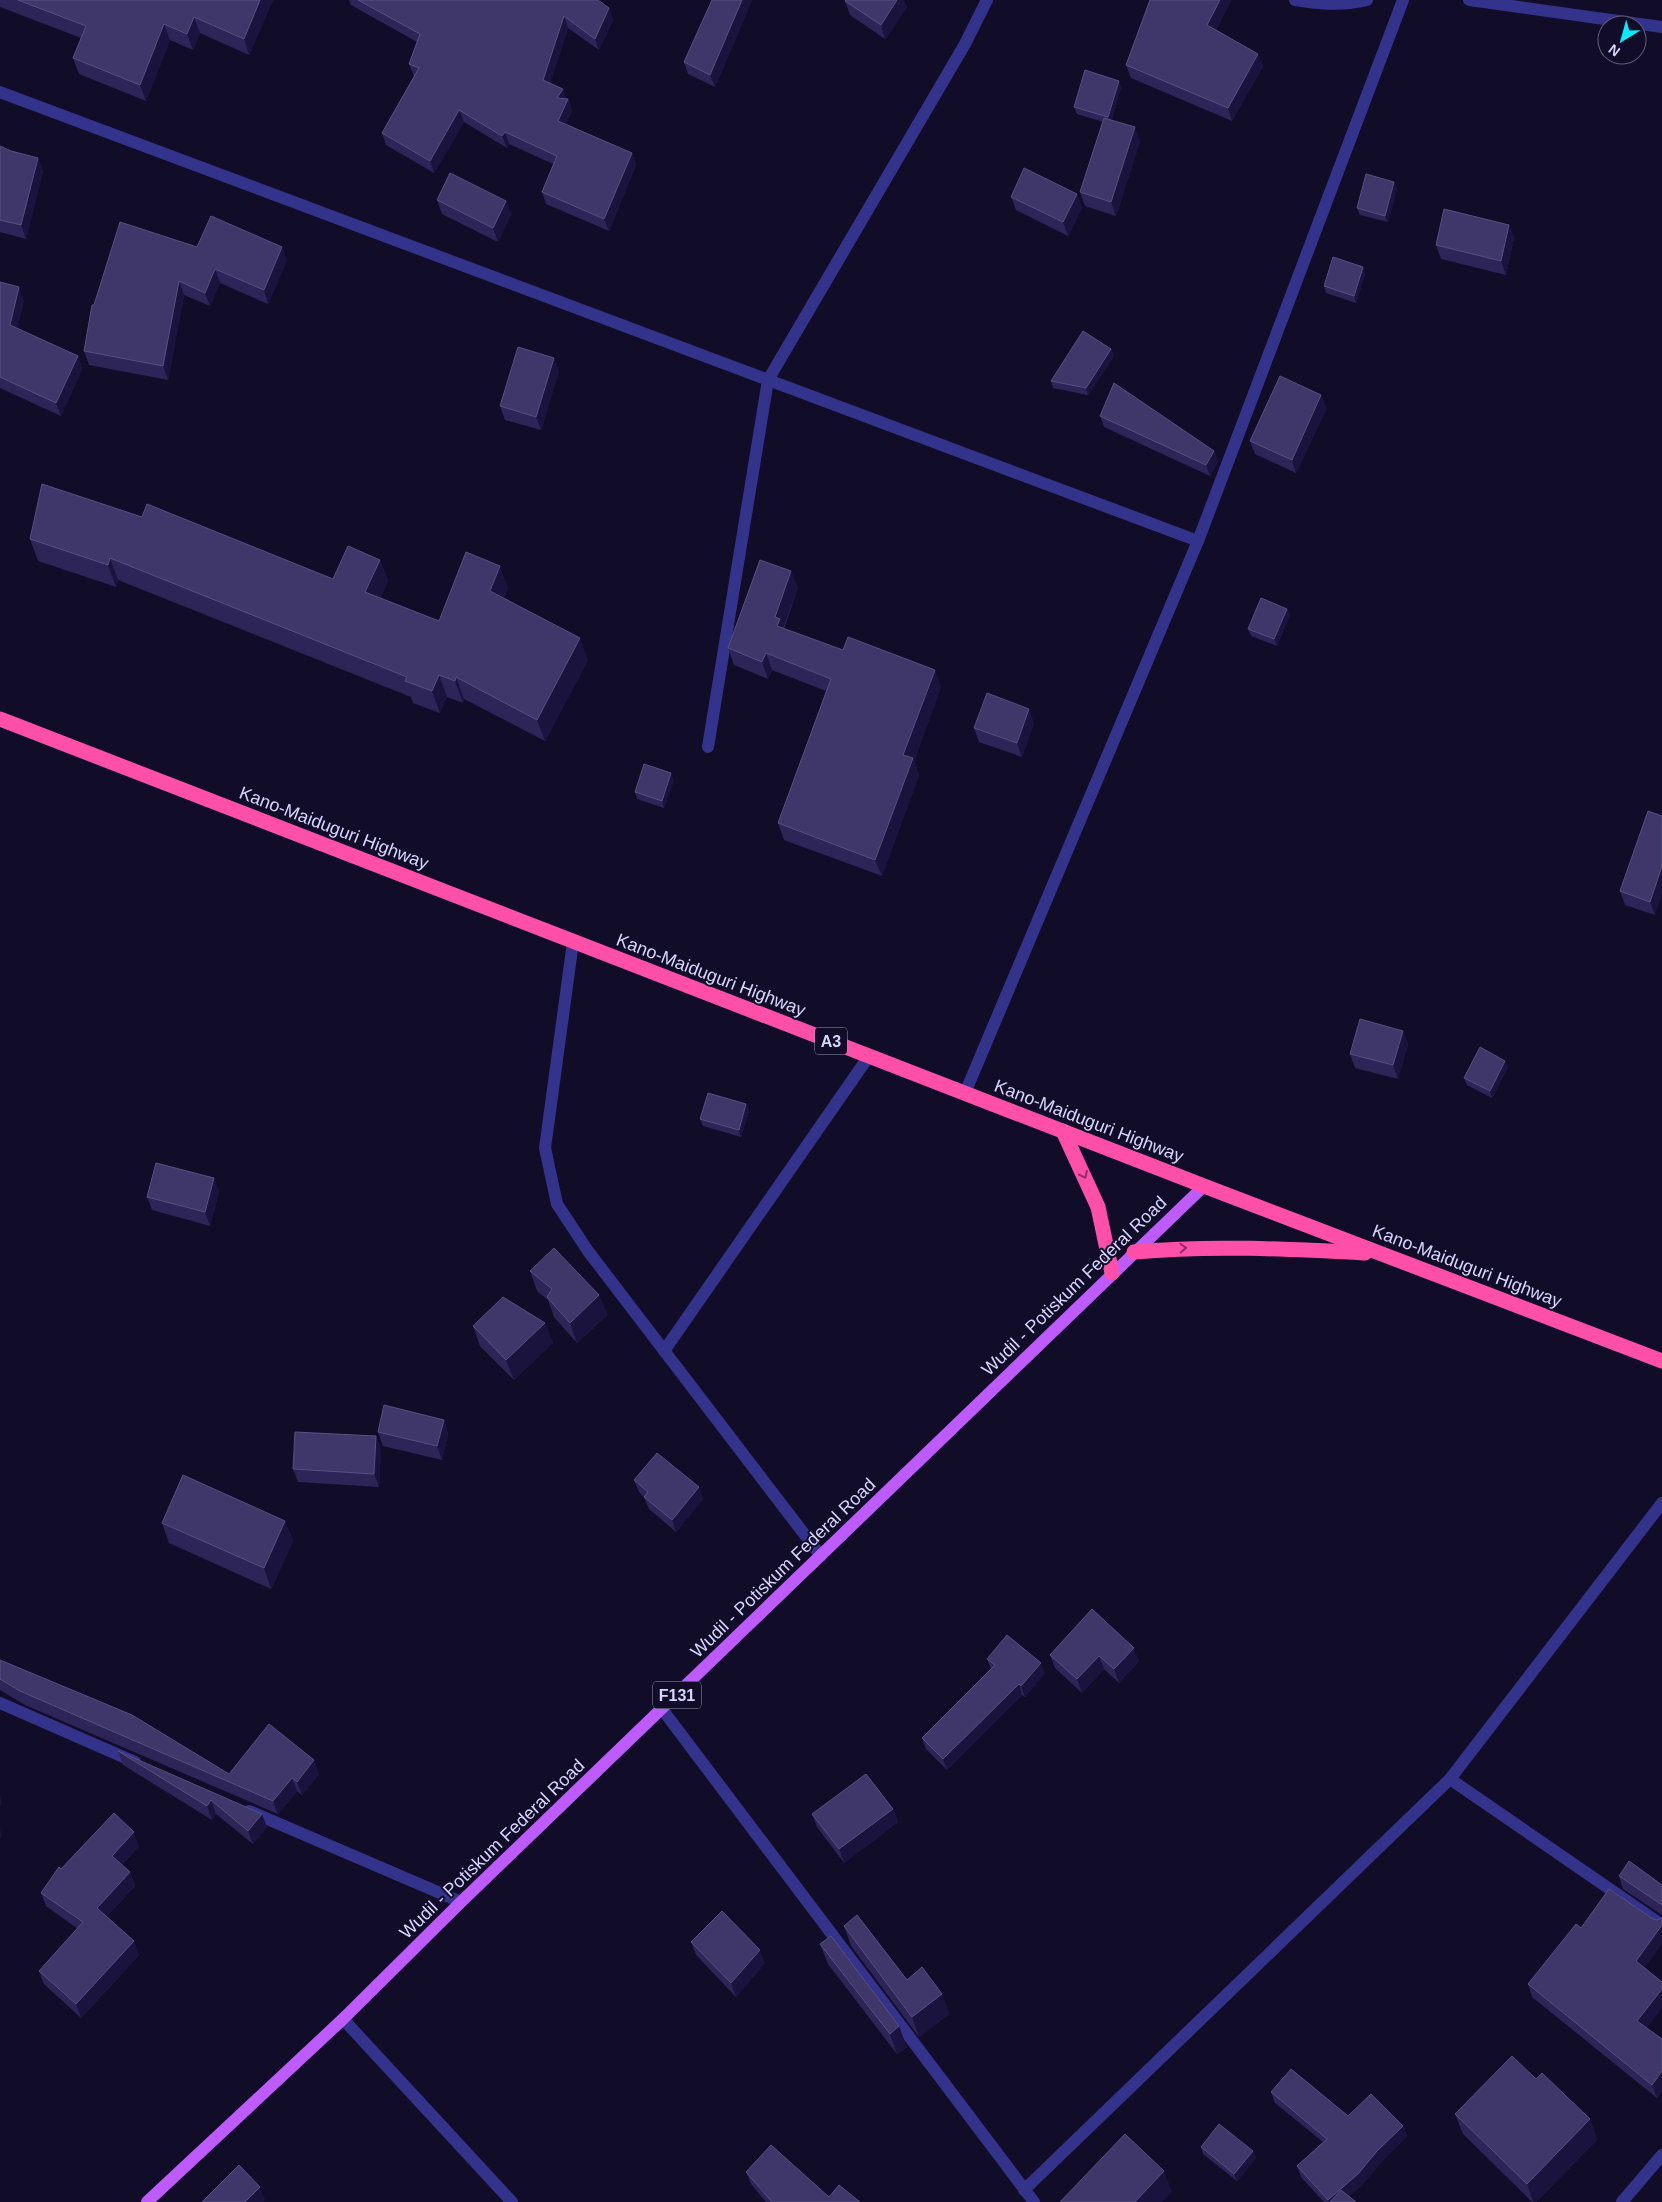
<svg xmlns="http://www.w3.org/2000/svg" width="1662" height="2202" font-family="Helvetica,sans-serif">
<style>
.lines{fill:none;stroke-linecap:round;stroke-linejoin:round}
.minor{stroke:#34338c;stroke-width:12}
.major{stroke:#be5bff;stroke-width:12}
.highway{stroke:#ff4fa8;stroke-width:15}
.wall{fill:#2d2458}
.shaded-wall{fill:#1a133d}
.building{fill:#3f376a;stroke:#575081}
.oneway{stroke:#882e68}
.labels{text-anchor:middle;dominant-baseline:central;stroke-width:4;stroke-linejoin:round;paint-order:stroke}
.shield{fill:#110d28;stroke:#9c98be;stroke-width:1}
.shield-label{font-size:16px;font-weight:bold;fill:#d8d4ff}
.street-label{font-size:18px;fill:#d8d4ff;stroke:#110d28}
</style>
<rect width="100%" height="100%" fill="#110d28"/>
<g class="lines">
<g class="minor">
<path d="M1295,0c25,4 48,6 72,0"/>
<polyline points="1469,0 1662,27"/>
<polyline points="0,92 1198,541"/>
<polyline points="708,747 768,380 965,44 987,0"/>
<polyline points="573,942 545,1148 557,1204 588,1251 821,1556"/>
<polyline points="965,1093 1198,541 1403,0"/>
<polyline points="664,1351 869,1056"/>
<polyline points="0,1703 135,1762"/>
<polyline points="662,1709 1034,2202"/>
<polyline points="1450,1779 1662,1925"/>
<polyline points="249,1811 461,1902"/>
<polyline points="343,2019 512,2202"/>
<polyline points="1024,2190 1450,1779 1662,1503"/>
<polyline points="1622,2202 1662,2155"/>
</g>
<polyline class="major" points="147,2202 343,2019 461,1902 1204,1186"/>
<g class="highway">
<polyline points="0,719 1204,1186 1662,1361"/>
<polyline points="1063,1131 1098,1207 1112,1273"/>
<path d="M1134,1252c78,-7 154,-3 231,1"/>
</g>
</g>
<g class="wall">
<polygon points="0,0 273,0 249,55 200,33 193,50 170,40 146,101 79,74 73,58 81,38 0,7"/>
<polygon points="349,0 598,0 609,8 613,20 599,50 568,28 550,83 567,99 568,99 572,111 566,124 632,153 636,165 609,231 546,204 542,192 553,164 509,144 507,148 464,122 434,173 386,145 382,133 414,76 409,64 417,42 351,5"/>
<polygon points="712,0 752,0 715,87 688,74 684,62"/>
<polygon points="1150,0 1231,0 1216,30 1263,66 1232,121 1131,78 1126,65"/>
<polygon points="845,1 907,7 885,39 850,15"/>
<polygon points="1121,87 1112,120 1140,141 1116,216 1085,206 1080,192 1103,122 1077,114 1074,107"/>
<polygon points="0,146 11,151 38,158 43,171 26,239 0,232"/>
<polygon points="1394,182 1397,189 1388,222 1360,215 1357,208"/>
<polygon points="1077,194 1082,208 1068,236 1016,210 1011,197"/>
<polygon points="437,200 506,201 511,214 498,242 442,214"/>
<polygon points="1509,225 1514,238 1506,275 1441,259 1436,245"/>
<polygon points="197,247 287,260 268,304 220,283 210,306 184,295 168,380 89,365 84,351 94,305"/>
<polygon points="1363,267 1365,274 1356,303 1326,293 1324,286"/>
<polygon points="0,282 24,300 17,329 78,356 82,369 61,416 0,388"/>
<polygon points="1111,349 1114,356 1088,395 1053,388 1051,381"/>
<polygon points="559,371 541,430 505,420 500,406"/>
<polygon points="1321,395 1326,409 1296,473 1255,454 1250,441"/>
<polygon points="1100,416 1214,451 1218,462 1210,476 1104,427"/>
<polygon points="142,517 333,579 380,560 388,581 380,598 439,621 508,588 504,598 588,660 545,741 464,699 463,703 447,697 440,713 413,703 411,697 118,580 116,587 38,561 30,539"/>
<polygon points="798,587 784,629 941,687 914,761 919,775 882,876 784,840 778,823 826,691 772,670 768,679 734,665 728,648"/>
<polygon points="1287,609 1290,615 1277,646 1251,636 1248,629"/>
<polygon points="1034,723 1022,757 979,742 974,728"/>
<polygon points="674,780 664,808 637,799 635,792"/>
<polygon points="1662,816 1655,915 1625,905 1620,891"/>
<polygon points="1408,1044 1398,1079 1355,1068 1350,1054"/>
<polygon points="1508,1067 1492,1098 1467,1085 1464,1078"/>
<polygon points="746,1104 749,1111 741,1137 703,1126 700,1119"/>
<polygon points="214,1178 219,1192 210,1226 152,1210 147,1197"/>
<polygon points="530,1271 599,1295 607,1315 577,1343 554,1317 548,1300 537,1291"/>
<polygon points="545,1323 553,1343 514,1380 480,1346 473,1326"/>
<polygon points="444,1420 448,1434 442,1460 383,1446 378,1432"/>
<polygon points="376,1436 381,1450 379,1487 298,1482 293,1469"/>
<polygon points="634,1480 703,1499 676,1532 649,1509 644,1497 639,1492"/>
<polygon points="285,1521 293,1541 271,1589 169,1543 162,1523"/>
<polygon points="1092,1609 1139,1661 1119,1683 1104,1669 1082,1693 1055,1668 1050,1655"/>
<polygon points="987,1659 1045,1673 1025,1697 1022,1695 947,1770 926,1749 922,1738 991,1669"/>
<polygon points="0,1660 229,1774 319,1774 302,1795 297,1791 278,1814 25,1705 0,1690"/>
<polygon points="118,1751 267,1827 253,1844 216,1814 212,1820 123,1765"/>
<polygon points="893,1809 898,1822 844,1863 817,1827 812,1814"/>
<polygon points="139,1846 122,1865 130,1872 135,1886 107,1916 139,1955 81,2018 44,1984 39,1971 78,1929 46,1906 41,1893 61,1869"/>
<polygon points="1619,1876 1662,1885 1662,1915 1623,1889"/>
<polygon points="844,1926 907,1980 942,1994 949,2014 919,2037 851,1946"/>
<polygon points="1581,1928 1645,1968 1647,2028 1662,2039 1662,2091 1657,2098 1532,1997 1528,1984"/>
<polygon points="691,1942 765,1963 736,1997 696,1955"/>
<polygon points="820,1944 907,2047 897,2054 828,1964"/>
<polygon points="1536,2079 1590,2119 1597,2140 1536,2202 1532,2202 1463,2134 1455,2114"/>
<polygon points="1271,2092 1348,2116 1403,2126 1407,2136 1381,2162 1362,2185 1349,2196 1356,2202 1324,2202 1301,2177 1297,2166 1323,2142 1275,2103"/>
<polygon points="1201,2147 1253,2151 1256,2158 1237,2181 1203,2154"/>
<polygon points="746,2172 829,2197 860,2202 766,2202 751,2184"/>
</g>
<g class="shaded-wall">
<polygon points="260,0 273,0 249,55 244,39"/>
<polygon points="742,0 752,0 715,87 710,75"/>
<polygon points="897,0 904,0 907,7 885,39 881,25"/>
<polygon points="1220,0 1231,0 1212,37 1207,25"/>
<polygon points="609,8 613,20 599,50 595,39"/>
<polygon points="564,16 568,28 547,92 543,80"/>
<polygon points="194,17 200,33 193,50 187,34"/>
<polygon points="164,24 170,40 146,101 140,85"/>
<polygon points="1258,54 1263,66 1232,121 1228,108"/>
<polygon points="1119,81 1121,87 1111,124 1108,117"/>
<polygon points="563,89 572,111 562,133 558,121 557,98"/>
<polygon points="459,110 464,122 434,173 430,161"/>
<polygon points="1135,127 1140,141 1116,216 1111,202"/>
<polygon points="505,132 509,144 507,148 502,136"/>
<polygon points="632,153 636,165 609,231 604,219"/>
<polygon points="38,158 43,171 26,239 21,225"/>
<polygon points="1394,182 1397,189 1388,222 1385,216"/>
<polygon points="1077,194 1082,208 1068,236 1063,222"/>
<polygon points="506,201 511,214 498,242 493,228"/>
<polygon points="1509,225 1514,238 1506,275 1501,261"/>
<polygon points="282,247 287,260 268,304 264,290"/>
<polygon points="1363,267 1365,274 1356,303 1354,296"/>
<polygon points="215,269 220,283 210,306 205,293"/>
<polygon points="179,281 184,295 168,380 163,366"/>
<polygon points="19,287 24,300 15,339 10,325"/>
<polygon points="1111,349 1114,356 1088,395 1086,388"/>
<polygon points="78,356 82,369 61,416 56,403"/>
<polygon points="554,358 559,371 541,430 536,417"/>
<polygon points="1321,395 1326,409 1296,473 1292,460"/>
<polygon points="1214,451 1218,462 1210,476 1206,465"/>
<polygon points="110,558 118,580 116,587 108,565"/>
<polygon points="380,560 388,581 373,613 365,592"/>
<polygon points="500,566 508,588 498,612 490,591"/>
<polygon points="791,571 798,587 783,628 786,636 777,626 775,617"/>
<polygon points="1287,609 1290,615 1277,646 1274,639"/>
<polygon points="580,638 588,660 545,741 537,720"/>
<polygon points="766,653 772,670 768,679 762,662"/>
<polygon points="935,670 941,687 914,761 919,775 882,876 875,860 903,755"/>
<polygon points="439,675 447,697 440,713 432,691"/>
<polygon points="456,677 464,699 463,703 455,681"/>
<polygon points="1029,709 1034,723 1022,757 1017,743"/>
<polygon points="671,773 674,780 664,808 662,801"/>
<polygon points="1662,866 1662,894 1655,915 1650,902"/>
<polygon points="1403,1031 1408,1044 1398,1079 1393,1065"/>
<polygon points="1505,1061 1508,1067 1492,1098 1490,1091"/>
<polygon points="746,1104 749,1111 741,1137 739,1130"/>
<polygon points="214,1178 219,1192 210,1226 205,1212"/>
<polygon points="599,1295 607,1315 577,1343 570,1323"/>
<polygon points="545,1323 553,1343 514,1380 506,1360"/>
<polygon points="444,1420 448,1434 442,1460 437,1446"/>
<polygon points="376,1436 381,1450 379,1487 374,1474"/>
<polygon points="699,1487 703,1499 676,1532 672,1520"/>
<polygon points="285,1521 293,1541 271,1589 264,1568"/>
<polygon points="1134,1648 1139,1661 1119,1683 1114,1669"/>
<polygon points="1099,1656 1104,1669 1082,1693 1077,1679"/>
<polygon points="1041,1663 1045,1673 1025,1697 1021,1686"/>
<polygon points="1019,1684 1022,1695 947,1770 943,1759"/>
<polygon points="314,1760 319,1774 302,1795 297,1782"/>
<polygon points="292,1778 297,1791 278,1814 273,1801"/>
<polygon points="0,1796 2,1803 0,1806"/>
<polygon points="211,1800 216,1814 212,1820 207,1806"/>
<polygon points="893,1809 898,1822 844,1863 839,1849"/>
<polygon points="262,1814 267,1827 253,1844 248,1831"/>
<polygon points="0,1829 2,1836 0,1839"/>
<polygon points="134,1832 139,1846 117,1870 112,1856"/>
<polygon points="130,1872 135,1886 102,1921 97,1908"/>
<polygon points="1662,1925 1662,1944 1640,1974 1636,1961"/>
<polygon points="134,1941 139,1955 81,2018 76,2004"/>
<polygon points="760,1950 765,1963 736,1997 731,1983"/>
<polygon points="1662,1989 1662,2008 1642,2034 1637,2021"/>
<polygon points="942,1994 949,2014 919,2037 912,2017"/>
<polygon points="899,2026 907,2047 897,2054 890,2034"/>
<polygon points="1662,2071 1662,2091 1657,2098 1652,2085"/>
<polygon points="1590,2119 1597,2140 1536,2202 1533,2202 1527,2184"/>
<polygon points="1403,2126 1407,2136 1381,2162 1362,2185 1342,2202 1329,2202 1328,2200"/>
<polygon points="1253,2151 1256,2158 1237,2181 1234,2174"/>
<polygon points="1164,2171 1172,2192 1162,2202 1135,2202"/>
<polygon points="260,2187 265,2200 264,2202 245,2202"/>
</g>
<g class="building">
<polygon points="18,0 260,0 244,39 194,17 187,34 164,24 140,85 73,58 86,26"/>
<polygon points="358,0 598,0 609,8 595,39 564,16 543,80 563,89 557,98 568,99 558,121 632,153 604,219 542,192 557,156 505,132 502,136 459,110 430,161 382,133 419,68 409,64 420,34"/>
<polygon points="712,0 742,0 710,75 684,62"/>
<polygon points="846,0 897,0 881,25 845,1"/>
<polygon points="1150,0 1220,0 1207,25 1258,54 1228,108 1126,65"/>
<polygon points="1085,70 1119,81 1108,117 1074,107"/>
<polygon points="1104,118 1135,127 1111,202 1080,192"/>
<polygon points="0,146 11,151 38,158 21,225 0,220"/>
<polygon points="1024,168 1077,194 1063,222 1011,197"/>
<polygon points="450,173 506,201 493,228 437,200"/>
<polygon points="1366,174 1394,182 1385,216 1357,208"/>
<polygon points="1444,209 1509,225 1501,261 1436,245"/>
<polygon points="211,216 282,247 264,290 215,269 205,293 179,281 163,366 84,351 92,305 94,305 120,222 197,247"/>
<polygon points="1333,257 1363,267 1354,296 1324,286"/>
<polygon points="0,282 19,287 10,325 78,356 56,403 0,377"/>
<polygon points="1083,331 1111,349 1086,388 1051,381"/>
<polygon points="518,347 554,358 536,417 500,406"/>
<polygon points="1280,376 1321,395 1292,460 1250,441"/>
<polygon points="1114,383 1214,451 1206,465 1100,416"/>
<polygon points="42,484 142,517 147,504 333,579 348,546 380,560 365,592 439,621 466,552 500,566 490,591 580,638 537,720 456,677 455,681 439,675 432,691 405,681 407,677 110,558 108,565 30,539"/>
<polygon points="760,560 791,571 775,617 780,619 777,626 843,650 848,637 935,670 903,755 913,758 875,860 778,823 831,679 766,653 762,662 728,648"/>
<polygon points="1261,598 1287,609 1274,639 1248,629"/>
<polygon points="987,693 1029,709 1017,743 974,728"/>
<polygon points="644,764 671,773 662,801 635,792"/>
<polygon points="1648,811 1662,816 1662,866 1650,902 1620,891"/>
<polygon points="1360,1019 1403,1031 1393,1065 1350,1054"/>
<polygon points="1480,1047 1505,1061 1490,1091 1464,1078"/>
<polygon points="708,1093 746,1104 739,1130 700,1119"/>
<polygon points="156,1163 214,1178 205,1212 147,1197"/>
<polygon points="554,1248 599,1295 570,1323 547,1297 552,1289 530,1271"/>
<polygon points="503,1297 545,1323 506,1360 473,1326"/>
<polygon points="384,1405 444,1420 437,1446 378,1432"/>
<polygon points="295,1432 376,1436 374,1474 293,1469"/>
<polygon points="657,1453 699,1487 672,1520 644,1497 648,1492 634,1480"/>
<polygon points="183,1475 285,1521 264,1568 162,1523"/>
<polygon points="1092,1609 1134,1648 1114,1669 1099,1656 1077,1679 1050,1655"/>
<polygon points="1007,1635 1041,1663 1021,1686 1019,1684 943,1759 922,1738 995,1665 987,1659"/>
<polygon points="0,1660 132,1715 229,1774 269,1724 314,1760 297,1782 292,1778 273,1801 20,1691 0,1679"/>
<polygon points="118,1751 262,1814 248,1831 211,1800 207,1806"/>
<polygon points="866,1774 893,1809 839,1849 812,1814"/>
<polygon points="114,1813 134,1832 112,1856 130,1872 97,1908 134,1941 76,2004 39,1971 83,1922 41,1893 59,1867 61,1869"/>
<polygon points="1629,1861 1662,1885 1662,1905 1619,1876"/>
<polygon points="1609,1889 1653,1919 1657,1920 1662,1918 1662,1925 1636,1961 1662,1982 1662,1989 1637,2021 1662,2039 1662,2071 1652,2085 1528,1984 1576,1924 1581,1928"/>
<polygon points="722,1911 760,1950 731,1983 691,1942"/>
<polygon points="857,1915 907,1980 922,1967 942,1994 912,2017 844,1926"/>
<polygon points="831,1936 899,2026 890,2034 820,1944"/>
<polygon points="1512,2056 1536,2079 1542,2073 1590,2119 1527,2184 1455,2114"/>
<polygon points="1291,2069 1348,2116 1371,2094 1403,2126 1377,2151 1358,2174 1328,2200 1297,2166 1327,2139 1271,2092"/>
<polygon points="1219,2124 1253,2151 1234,2174 1201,2147"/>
<polygon points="1125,2134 1164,2171 1135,2202 1060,2202"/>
<polygon points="771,2145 829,2197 839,2185 860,2202 772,2202 746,2172"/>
<polygon points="239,2165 260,2187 245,2202 202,2202"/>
<polygon points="1341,2190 1356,2202 1330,2202"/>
</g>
<defs><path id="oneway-chevron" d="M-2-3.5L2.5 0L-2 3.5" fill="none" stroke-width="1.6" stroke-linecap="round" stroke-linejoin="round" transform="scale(1.25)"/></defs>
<g class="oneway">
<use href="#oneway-chevron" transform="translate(1084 1175) rotate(65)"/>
<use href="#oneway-chevron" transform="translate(1183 1248) rotate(-3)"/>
</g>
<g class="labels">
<g class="shield">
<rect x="815" y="1027.5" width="32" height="27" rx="4"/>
<rect x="653" y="1681.5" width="48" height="27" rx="4"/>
</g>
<g class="shield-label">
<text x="831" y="1041">A3</text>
<text x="677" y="1695">F131</text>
</g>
<g class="street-label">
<text transform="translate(334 828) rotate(21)">Kano-Maiduguri Highway</text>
<text transform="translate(711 975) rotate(21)">Kano-Maiduguri Highway</text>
<text transform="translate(1089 1121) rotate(21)">Kano-Maiduguri Highway</text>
<text transform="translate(1467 1266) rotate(21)">Kano-Maiduguri Highway</text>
<text transform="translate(1074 1286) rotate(-44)">Wudil - Potiskum Federal Road</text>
<text transform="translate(783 1568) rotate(-44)">Wudil - Potiskum Federal Road</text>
<text transform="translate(492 1849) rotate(-44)">Wudil - Potiskum Federal Road</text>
</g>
</g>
<g transform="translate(1622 40) rotate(217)"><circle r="24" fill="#110d28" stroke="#615d7e"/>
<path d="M0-4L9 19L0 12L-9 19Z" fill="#00ecff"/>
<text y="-8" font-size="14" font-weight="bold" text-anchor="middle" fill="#d8d4ff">N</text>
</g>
</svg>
